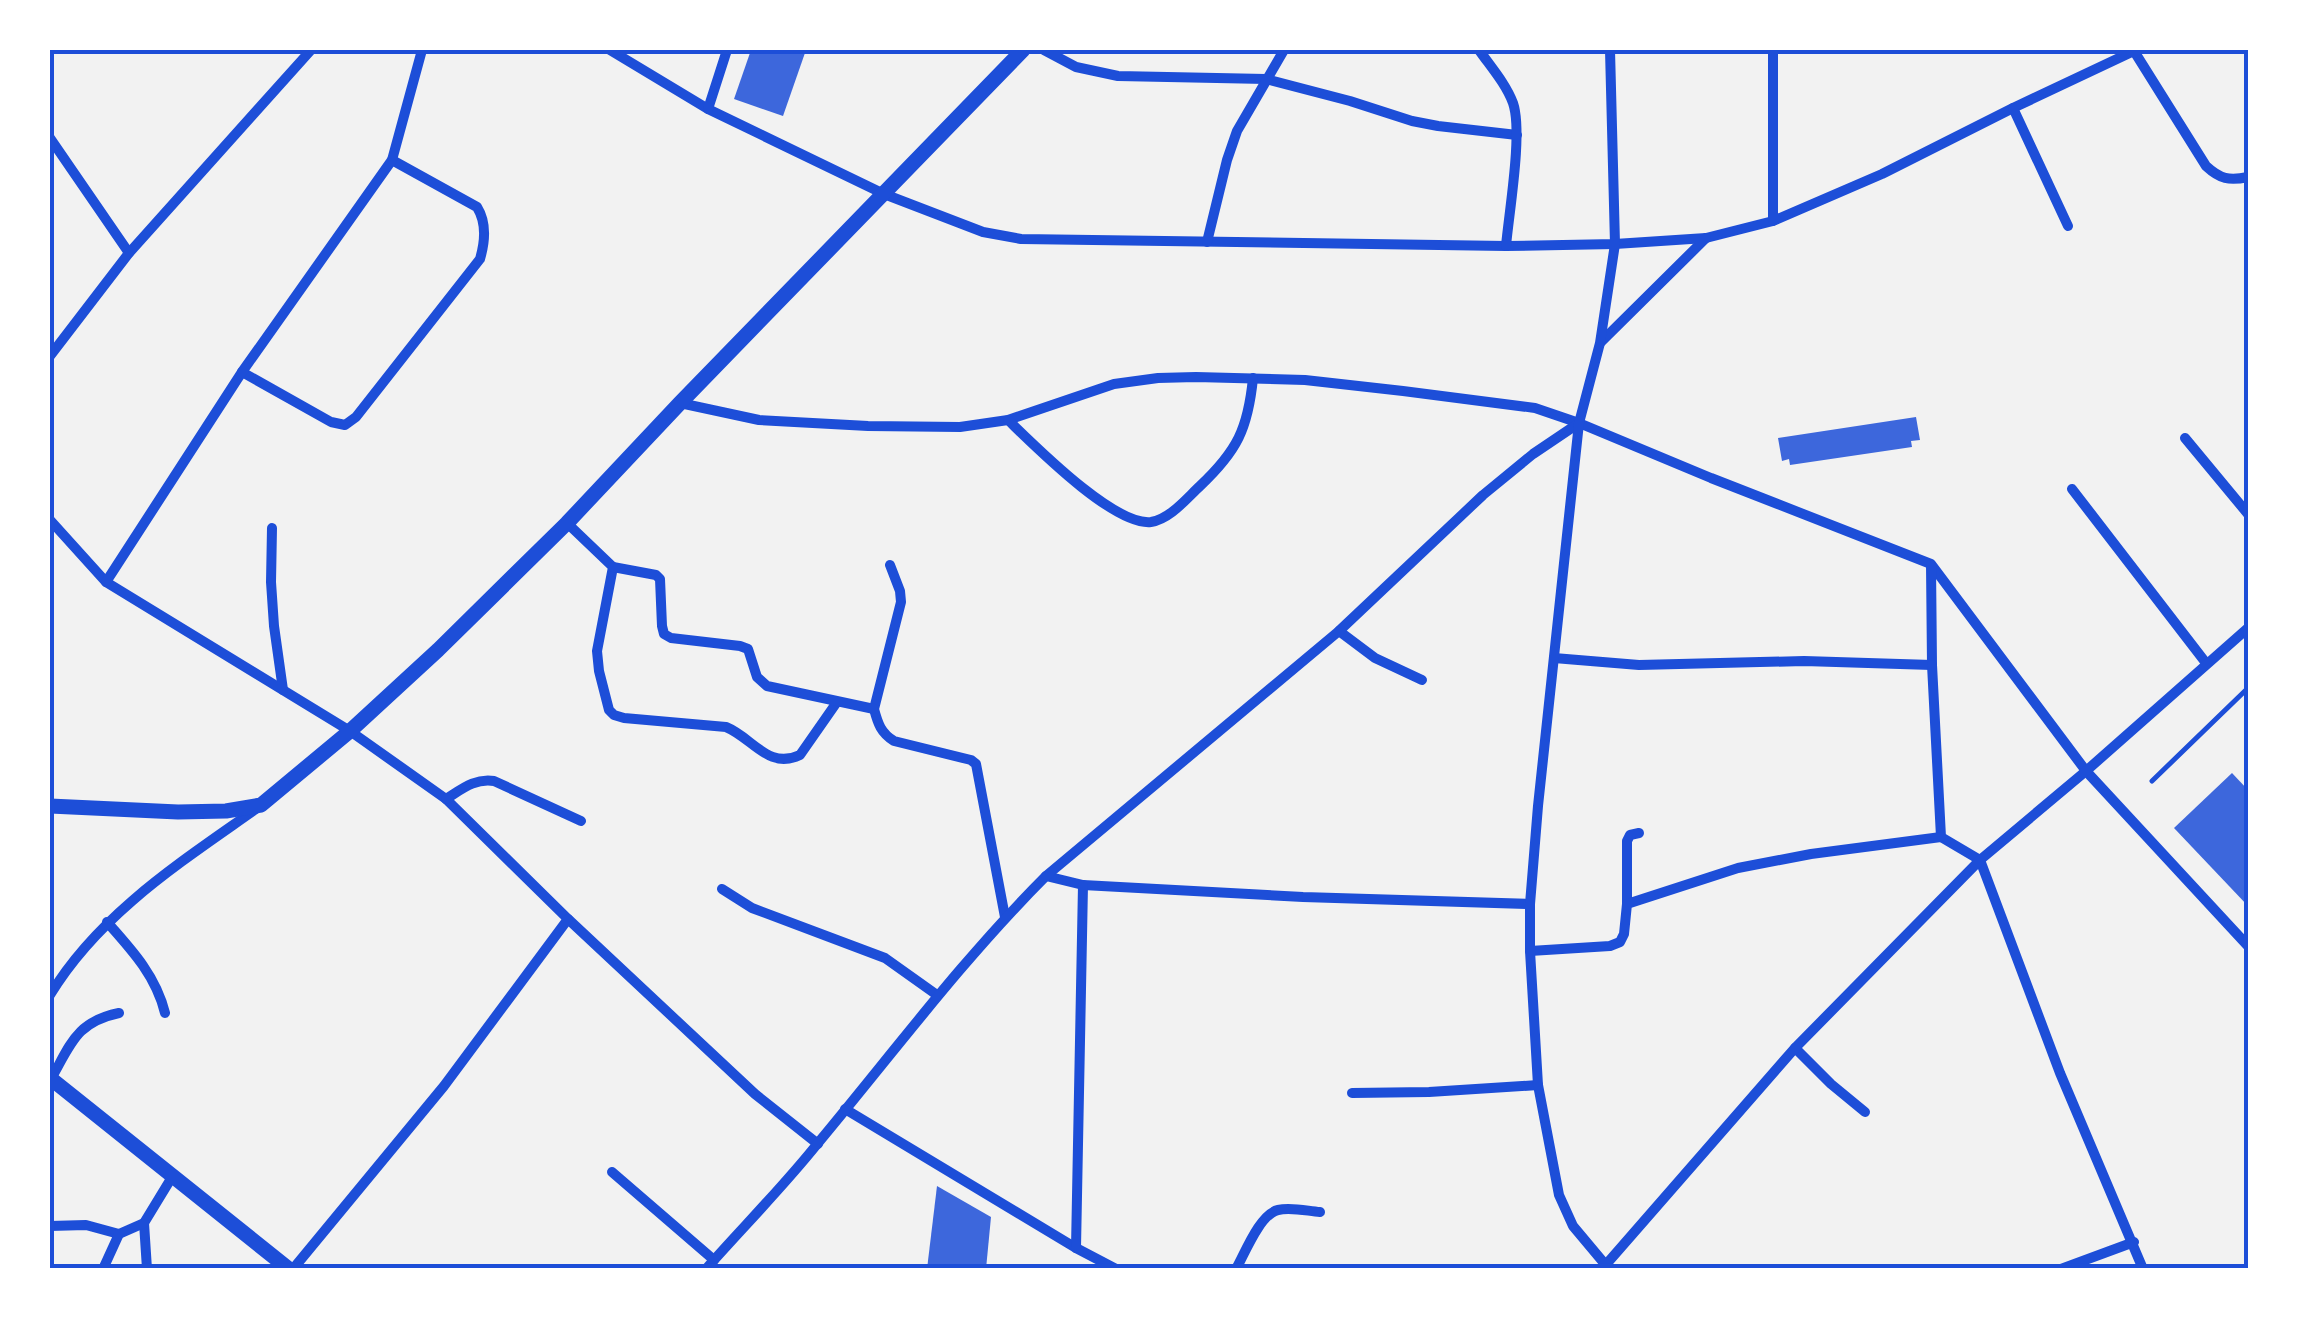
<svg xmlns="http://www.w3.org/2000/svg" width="2298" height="1319" font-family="Overpass,sans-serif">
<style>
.building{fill:#3d67dc}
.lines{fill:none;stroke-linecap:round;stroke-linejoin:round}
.service{stroke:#1d4ed8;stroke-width:5}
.minor{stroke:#1d4ed8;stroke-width:10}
.secondary{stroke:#1d4ed8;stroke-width:15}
.neatline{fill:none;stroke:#1d4ed8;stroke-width:4}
</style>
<rect width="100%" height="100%" fill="#f2f2f2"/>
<g class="building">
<polygon points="751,50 806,50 783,116 734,99"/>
<polygon points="1916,417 1920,440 1911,441 1912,447 1790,465 1789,459 1782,461 1778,438"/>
<polygon points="2232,773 2248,790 2248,906 2174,828"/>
<polygon points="937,1186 991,1217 986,1269 927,1269"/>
</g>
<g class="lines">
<polyline class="service" points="2152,781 2248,688"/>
<g class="minor">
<polyline points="610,50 708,109 884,194 983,232 1021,239 1506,246 1615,244 1706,238 1773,221 1882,174 2013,108 2136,50"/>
<polyline points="1044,50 1076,67 1118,76 1266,79 1350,101 1412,121 1438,126 1517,135"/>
<path d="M1479,50c12,17 27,34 34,53 10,29 -4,109 -7,143"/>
<path d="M2134,51l72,115c14,13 23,15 42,11"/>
<polyline points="2013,108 2068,226"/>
<polyline points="708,109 727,50"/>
<polyline points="50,138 129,253"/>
<polyline points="1773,221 1773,50"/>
<polyline points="1207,242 1227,160 1237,131 1284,50"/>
<polyline points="1601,342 1706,238"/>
<polyline points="50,356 129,253 311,50"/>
<path d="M242,372l89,50 14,3 11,-8 124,-158c5,-17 7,-36 -3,-52l-85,-47"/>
<polyline points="680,403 759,420 868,426 960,427 1008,420 1114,384 1158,378 1196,377 1305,380 1403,391 1535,408 1579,423 1711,478 1931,564 2086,771 2248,946"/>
<path d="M1008,420c27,26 106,106 143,102 19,-3 35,-23 49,-36 37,-35 48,-57 53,-108"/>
<polyline points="2185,438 2248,514"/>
<polyline points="2072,489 2206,663"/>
<polyline points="50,520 106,582 350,731 446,799 568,919 755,1094 818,1144"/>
<path d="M567,523l46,44 -16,84 2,20 10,39 5,5 10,3 102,9c27,11 42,43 74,28l37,-53"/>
<polyline points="272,528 271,582 274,626 283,690"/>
<path d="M890,565l10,26 1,11 -27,107c4,15 7,24 20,32l77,19 5,4 29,153"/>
<polyline points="613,567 656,575 660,579 662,626 664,634 671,638 740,646 748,649 757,677 767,686 874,709"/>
<polyline points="106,582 242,372 392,160 422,50"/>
<polyline points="1339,631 1375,658 1422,680"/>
<polyline points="1554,658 1639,665 1804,661 1932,665 1931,565"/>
<polyline points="1932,665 1941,837 1980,860 2060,1073 2143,1269"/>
<path d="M446,799c16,-10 29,-21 48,-18l87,40"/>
<polyline points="1046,876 1083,885 1303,897 1530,904"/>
<polyline points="722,889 752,908 885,958 937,995"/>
<polyline points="1627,904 1627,841 1630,835 1639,833"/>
<path d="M107,922c25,28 49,54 58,91"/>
<polyline points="1530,951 1610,946 1620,942 1624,934 1627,904 1738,868 1811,854 1941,837"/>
<path d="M50,995c49,-81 131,-133 206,-186"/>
<polyline points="1795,1048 1831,1084 1865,1112"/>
<path d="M51,1079c20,-35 25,-57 68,-66"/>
<polyline points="1352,1093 1429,1092 1538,1085"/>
<polyline points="845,1109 1076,1248 1116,1269"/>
<polyline points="612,1172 714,1260"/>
<polyline points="144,1223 147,1269"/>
<polyline points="50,1226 86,1225 119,1234"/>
<polyline points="1076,1248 1083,885"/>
<polyline points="1603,1268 1795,1048 1980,860 2086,771 2248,628"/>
<polyline points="103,1269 119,1234 144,1223 172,1177"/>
<polyline points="293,1269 444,1086 568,919"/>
<path d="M706,1269c37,-42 77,-82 112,-126 75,-90 145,-184 228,-267l293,-245 144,-136 50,-41 46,-31"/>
<path d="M1236,1269c9,-16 24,-55 42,-59 13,-3 29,1 42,2"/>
<polyline points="1609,1269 1573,1226 1559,1195 1538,1085 1530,951 1530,904 1538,806 1579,423 1600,343 1615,244 1610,50"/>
<polyline points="2061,1269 2134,1242"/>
</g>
<g class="secondary">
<polyline points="50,806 178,812 226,811 261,805 350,731 438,650 567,523 680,403 1023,50"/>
<polyline points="50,1078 289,1269"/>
</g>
</g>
<rect width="2298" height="1319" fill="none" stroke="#ffffff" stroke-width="105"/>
<rect x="52" y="52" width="2194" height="1214" class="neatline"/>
</svg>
